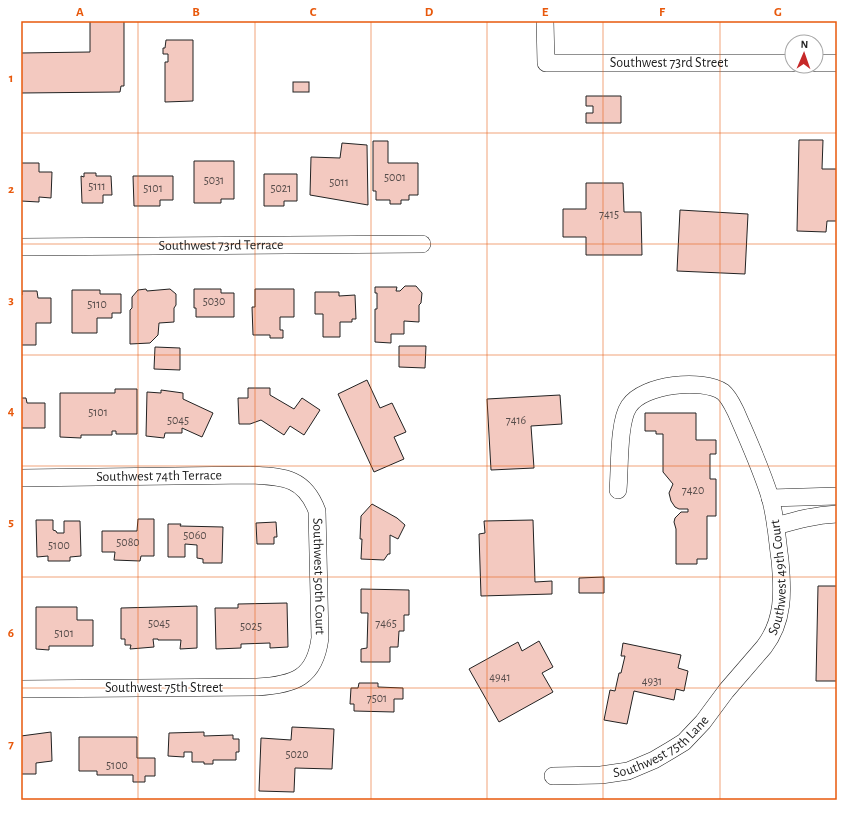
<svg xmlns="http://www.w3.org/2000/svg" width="858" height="821" font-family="'Alegreya Sans',sans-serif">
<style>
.building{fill:#f3c9c0;stroke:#222}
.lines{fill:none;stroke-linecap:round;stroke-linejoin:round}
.minor-casing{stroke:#222;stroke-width:18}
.minor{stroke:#fff;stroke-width:17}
.grid{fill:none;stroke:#e8590c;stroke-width:1;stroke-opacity:0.55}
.labels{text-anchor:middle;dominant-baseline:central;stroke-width:3;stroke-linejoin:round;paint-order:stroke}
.number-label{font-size:12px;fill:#564c4a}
.street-label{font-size:14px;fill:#222;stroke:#fff}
.neatline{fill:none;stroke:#e8590c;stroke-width:1.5}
.grid-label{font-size:13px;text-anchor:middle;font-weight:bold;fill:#e8590c}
</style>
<rect width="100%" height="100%" fill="#fff"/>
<g class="building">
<polygon points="90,21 124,21 124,86 121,86 120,92 21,93 21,53 90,52"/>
<polygon points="166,40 193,40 193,101 165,102 165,62 168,62 168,54 163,54 163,48 165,48"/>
<rect x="293" y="82" width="16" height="10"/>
<polygon points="586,96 621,96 621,123 586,123 586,113 593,113 593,106 586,106"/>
<polygon points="799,140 823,140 822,169 837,169 837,221 827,221 826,232 797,231"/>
<polygon points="373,141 388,141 388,163 418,163 418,195 409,195 409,200 401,200 401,204 390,204 390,200 376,200 376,191 373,191"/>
<polygon points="342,143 367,145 368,205 310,195 311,157 340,158"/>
<polygon points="194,161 234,161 234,199 221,199 221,203 194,203"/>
<polygon points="21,163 39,163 39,172 52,172 51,198 39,197 39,202 21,201"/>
<polygon points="84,173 96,173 96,176 111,176 112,195 103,195 103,203 82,203 81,176 84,177"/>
<polygon points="264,174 297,174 297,201 284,201 284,206 264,206"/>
<polygon points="133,176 173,176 173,200 160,200 160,206 134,206"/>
<polygon points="586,183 623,183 624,212 641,212 642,255 586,255 586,237 563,237 563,209 586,209"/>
<polygon points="680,210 748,214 745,274 677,271"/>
<polygon points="405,286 416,286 422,293 421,303 419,305 419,322 404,321 404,334 391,334 391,343 375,342 375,309 377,309 377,293 375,293 375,287 397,287 396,291 400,291"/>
<polygon points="146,289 147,291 170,289 176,294 176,305 174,308 174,322 159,323 158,335 150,343 130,344 130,310 132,308 132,297 138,290"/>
<polygon points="194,289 221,289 221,293 234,293 234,317 196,317 196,308 194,308"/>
<polygon points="255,289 294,289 294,317 280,317 280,330 283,330 283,338 270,338 270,335 253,335 252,307 255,307"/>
<polygon points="72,290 100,290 100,294 121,294 121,313 112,313 112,318 97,318 97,333 72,333"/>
<polygon points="22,291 37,291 38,298 51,298 51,323 36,323 36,345 21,345 21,348 21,295 22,295"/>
<polygon points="315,292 339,292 339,296 355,295 356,319 352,319 352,322 340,322 340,337 323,337 323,314 315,314"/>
<polygon points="399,346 426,346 425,368 399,367"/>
<polygon points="155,347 180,348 180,370 154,369"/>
<polygon points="367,380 380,408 392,403 406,432 394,437 404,459 374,472 338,394"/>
<polygon points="248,388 270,388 270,395 294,409 302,398 320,410 304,435 290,426 284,435 261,420 250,424 239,424 238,398 248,398"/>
<polygon points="115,389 137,389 137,434 116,434 116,431 112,431 112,435 81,435 81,438 60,437 60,393 115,393"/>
<polygon points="161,390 183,393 183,399 213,413 202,437 182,428 182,433 165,433 164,438 146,436 147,392 161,393"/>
<polygon points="560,395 562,424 531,426 534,468 491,470 487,399"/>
<polygon points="21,398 26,398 27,403 45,403 45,428 21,428"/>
<polygon points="645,413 696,413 696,440 716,440 716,454 710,454 710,479 716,479 716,516 707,516 707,559 697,559 697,564 676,564 676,529 674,522 675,518 681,512 688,512 688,509 679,509 675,507 671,501 669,493 673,484 663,472 663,434 656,434 656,431 645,431"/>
<polygon points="372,504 397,518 405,525 398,539 390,535 390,554 388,554 384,560 361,559 362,539 360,539 361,516"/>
<polygon points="138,519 154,519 154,556 141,556 140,561 114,560 115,552 102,552 102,531 137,531"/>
<polygon points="36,520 53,520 53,530 56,531 57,533 64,533 64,521 80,521 81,556 70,557 70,561 48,561 48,556 37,557"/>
<polygon points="533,520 535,582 552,581 552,594 481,596 479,534 485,533 484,521"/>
<polygon points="276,522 277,537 274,537 274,544 257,544 256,523"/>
<polygon points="168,524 181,524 180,526 223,527 222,563 203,563 203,559 197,558 197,545 185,544 185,557 168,557"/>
<polygon points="604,577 604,593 579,593 579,578"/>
<polygon points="818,586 837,586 837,681 816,681"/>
<polygon points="361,589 409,590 409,615 404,615 404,631 399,631 398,647 390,647 390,662 361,662 361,649 367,648 368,613 361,613"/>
<polygon points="287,603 288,647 270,648 270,643 241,644 241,648 216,649 215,608 238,608 238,604"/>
<polygon points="197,606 197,648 180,649 181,640 158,640 158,639 153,639 154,647 130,649 131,645 125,645 125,639 121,639 121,608"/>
<polygon points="36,607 77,607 77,620 93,620 93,646 49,646 49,650 36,649"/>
<polygon points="539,641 553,667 542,673 553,692 499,722 469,669 518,642 522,651"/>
<polygon points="623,643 681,655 678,668 688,671 684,691 676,689 674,700 634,691 627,724 604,720 610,690 615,691 619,673 621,673 625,656 621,656"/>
<polygon points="359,683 378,683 378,687 403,688 403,699 394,699 394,712 354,711 354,704 350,704 351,688 358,688"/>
<polygon points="292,727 334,729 332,769 295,768 294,792 259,791 261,738 291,740"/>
<polygon points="51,732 52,761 36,763 36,774 21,774 21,736"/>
<polygon points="204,732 204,736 233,735 233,739 239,739 239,752 236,752 236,760 213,760 213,764 204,764 204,762 192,762 192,752 184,752 184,757 168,756 169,733"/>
<polygon points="79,737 137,737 137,758 155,758 155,776 145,776 145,782 133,782 133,775 97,775 97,771 79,771"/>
</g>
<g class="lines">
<defs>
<g id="minor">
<path id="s1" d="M545,21l1,42h246"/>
<polyline points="816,63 837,63"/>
<path id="s2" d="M21,247l401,-3"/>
<path id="s3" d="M21,478l229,-3c32,2 54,1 67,36l3,127c-5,40 -26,47 -63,49l-236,2"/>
<polyline points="770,498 837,496"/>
<path d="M776,526c21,-6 39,-11 61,-12"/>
<path id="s4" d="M553,776l48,-1 27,-4 26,-11 17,-10 13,-8 19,-20 23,-31 38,-44c20,-26 19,-55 16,-87 -3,-21 -4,-42 -10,-63 -9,-29 -22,-57 -34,-85 -3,-6 -7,-15 -13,-20 -21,-14 -79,-8 -94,14 -11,16 -9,63 -11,84"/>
</g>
</defs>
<use href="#minor" class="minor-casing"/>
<use href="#minor" class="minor"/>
</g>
<path class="grid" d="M138,21v779M255,21v779M371,21v779M487,21v779M603,21v779M720,21v779M21,133h816M21,244h816M21,355h816M21,466h816M21,577h816M21,688h816"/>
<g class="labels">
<g class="number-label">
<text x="395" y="177">5001</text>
<text x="214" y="180">5031</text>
<text x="339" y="182">5011</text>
<text x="97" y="186">5111</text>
<text x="153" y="188">5101</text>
<text x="281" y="188">5021</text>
<text x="609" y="214">7415</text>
<text x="214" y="301">5030</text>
<text x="97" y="304">5110</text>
<text x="98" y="412">5101</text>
<text x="178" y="420">5045</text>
<text x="516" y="420">7416</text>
<text x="693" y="490">7420</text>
<text x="195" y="535">5060</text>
<text x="128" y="542">5080</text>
<text x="59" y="545">5100</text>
<text x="159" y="623">5045</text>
<text x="386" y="623">7465</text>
<text x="251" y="626">5025</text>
<text x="64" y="633">5101</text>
<text x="500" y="677">4941</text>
<text x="652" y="681">4931</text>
<text x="377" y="698">7501</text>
<text x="297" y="754">5020</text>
<text x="117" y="765">5100</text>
</g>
<g class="street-label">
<text stroke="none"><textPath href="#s1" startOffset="165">Southwest 73rd Street</textPath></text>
<text stroke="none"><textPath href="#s2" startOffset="200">Southwest 73rd Terrace</textPath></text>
<text stroke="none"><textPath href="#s3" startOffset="138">Southwest 74th Terrace</textPath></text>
<text stroke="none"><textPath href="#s3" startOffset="377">Southwest 50th Court</textPath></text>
<text stroke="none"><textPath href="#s4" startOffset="336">Southwest 49th Court</textPath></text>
<text x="164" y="688">Southwest 75th Street</text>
<text stroke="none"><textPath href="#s4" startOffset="116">Southwest 75th Lane</textPath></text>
</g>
</g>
<rect width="858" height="821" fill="none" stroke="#ffffff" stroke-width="44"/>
<g transform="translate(804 54) rotate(2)"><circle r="19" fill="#ffffff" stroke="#a7a7a7"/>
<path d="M0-3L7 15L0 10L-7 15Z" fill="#c62828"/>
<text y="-6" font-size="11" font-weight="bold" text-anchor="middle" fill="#222222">N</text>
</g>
<rect x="22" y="22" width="814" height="777" class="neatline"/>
<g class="grid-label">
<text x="80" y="16">A</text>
<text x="196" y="16">B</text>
<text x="313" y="16">C</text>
<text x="429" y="16">D</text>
<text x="545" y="16">E</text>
<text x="662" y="16">F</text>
<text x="778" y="16">G</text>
<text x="11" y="82">1</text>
<text x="11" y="193">2</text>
<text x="11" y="304">3</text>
<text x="11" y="415">4</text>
<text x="11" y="526">5</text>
<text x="11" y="637">6</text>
<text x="11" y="748">7</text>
</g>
</svg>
